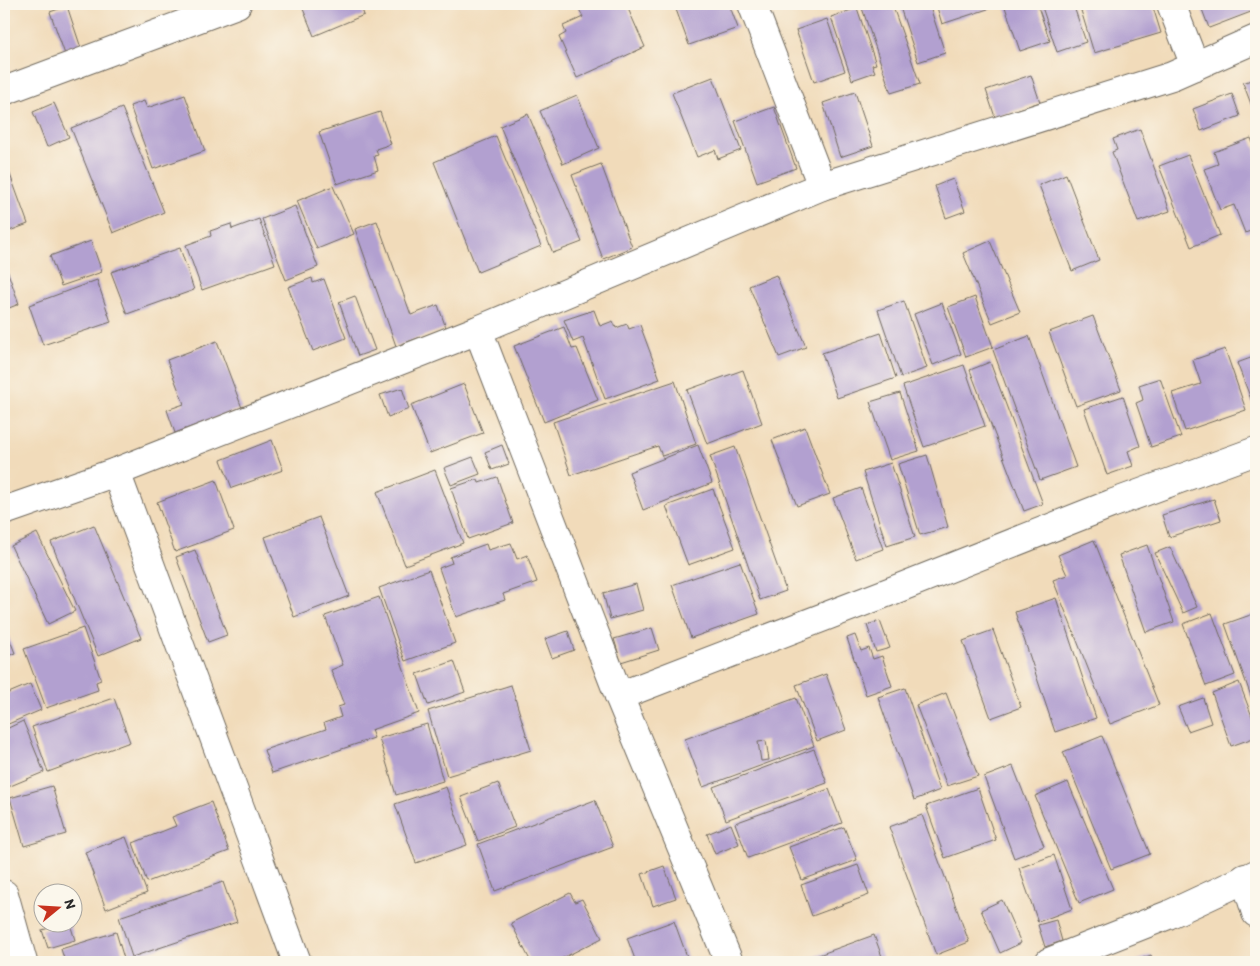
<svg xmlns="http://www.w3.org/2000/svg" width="1260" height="966" font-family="Itim,sans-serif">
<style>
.building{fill:#b2a0d0;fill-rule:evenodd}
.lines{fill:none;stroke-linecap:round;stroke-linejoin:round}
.minor-casing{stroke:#70695d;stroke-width:30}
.minor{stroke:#fff;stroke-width:28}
</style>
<rect width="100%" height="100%" fill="#fbf7ec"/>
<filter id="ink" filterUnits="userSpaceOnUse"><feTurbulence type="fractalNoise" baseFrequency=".02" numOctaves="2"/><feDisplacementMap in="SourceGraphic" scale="10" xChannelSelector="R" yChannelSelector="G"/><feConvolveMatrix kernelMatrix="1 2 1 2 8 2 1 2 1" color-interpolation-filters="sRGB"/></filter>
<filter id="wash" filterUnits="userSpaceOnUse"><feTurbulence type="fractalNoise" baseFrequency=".0096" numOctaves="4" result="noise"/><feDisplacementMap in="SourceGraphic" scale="20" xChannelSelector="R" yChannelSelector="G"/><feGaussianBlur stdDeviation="1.12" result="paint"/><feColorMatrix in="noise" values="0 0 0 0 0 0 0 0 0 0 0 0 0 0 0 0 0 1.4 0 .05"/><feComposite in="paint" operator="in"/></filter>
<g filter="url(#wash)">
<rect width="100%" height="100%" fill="#f1dbba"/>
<g id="blocks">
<g class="building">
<polygon points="317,4 360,4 364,15 314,36 303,9"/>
<polygon points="580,4 626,4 645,47 577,78 559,37 566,33 563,26 583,17 577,5"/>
<polygon points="674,4 729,4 738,28 689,45"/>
<polygon points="873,4 892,4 920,84 891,93 862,8"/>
<polygon points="899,4 929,4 945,53 918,62"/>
<polygon points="936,4 1003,4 942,24"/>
<polygon points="1004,4 1037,4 1050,41 1020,51"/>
<polygon points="1041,4 1073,4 1086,42 1057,52"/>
<polygon points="1079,4 1152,4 1161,33 1094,53"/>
<polygon points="1200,4 1256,4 1256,10 1209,28"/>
<polygon points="67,6 83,54 67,60 50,12"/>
<polygon points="857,8 876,64 872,65 875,72 852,80 831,17"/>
<polygon points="827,19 845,71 814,82 796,30"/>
<polygon points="1031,75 1040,102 995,117 986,90"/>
<polygon points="713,77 741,150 718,159 715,150 697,157 672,93"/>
<polygon points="1256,78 1256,117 1243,83"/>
<polygon points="855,92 873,146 840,157 823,103"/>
<polygon points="1232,94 1240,116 1201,131 1193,109"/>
<polygon points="185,95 205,151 153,169 130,106 144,101 147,108"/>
<polygon points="577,95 599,148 563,164 540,111"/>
<polygon points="54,103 69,137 47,147 33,112"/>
<polygon points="774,107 796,168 757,182 735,121"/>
<polygon points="122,108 164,212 113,233 71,128"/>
<polygon points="380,112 391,144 376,149 378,155 374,156 378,170 337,184 319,132"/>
<polygon points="528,114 582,242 553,253 500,126"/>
<polygon points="1140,129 1170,211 1138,222 1112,152 1117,150 1113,139"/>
<polygon points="496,136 541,246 478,272 434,162"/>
<polygon points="1251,138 1256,151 1256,229 1245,233 1234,205 1220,210 1204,169 1218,164 1214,152"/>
<polygon points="1188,155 1220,235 1191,247 1159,166"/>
<polygon points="4,158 28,224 4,233"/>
<polygon points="601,164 632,247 603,259 572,175"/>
<polygon points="1066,174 1099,260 1072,271 1039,185"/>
<polygon points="953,179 965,211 946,218 935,186"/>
<polygon points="333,186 354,234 317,249 297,201"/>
<polygon points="295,206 318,267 286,280 262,219"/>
<polygon points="259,219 275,264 202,290 186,245 211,236 210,231 231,224 232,229"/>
<polygon points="377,221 411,315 438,305 446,328 396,346 355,229"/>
<polygon points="91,241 102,272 61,286 50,256"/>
<polygon points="990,241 1020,312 992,323 963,253"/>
<polygon points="180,248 194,290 127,314 111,272"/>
<polygon points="6,267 19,304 4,310 4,268"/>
<polygon points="776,275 806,347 779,357 749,286"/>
<polygon points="312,278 313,283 324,279 346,338 313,351 288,287"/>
<polygon points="97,280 111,322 43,345 29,305"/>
<polygon points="355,296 375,350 358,356 339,302"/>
<polygon points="975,297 993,347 966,357 948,307"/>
<polygon points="904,301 927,368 901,377 878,310"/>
<polygon points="942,303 961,354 933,365 914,314"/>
<polygon points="594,310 600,326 613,321 616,328 627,324 629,329 640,325 660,379 605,399 583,338 573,342 564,320"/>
<polygon points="1093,316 1121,390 1076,406 1049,332"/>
<polygon points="564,327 572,349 577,348 598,400 544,422 514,346"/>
<polygon points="881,333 896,378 837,398 822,353"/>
<polygon points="1029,336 1076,467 1040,480 993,350"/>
<polygon points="217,341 242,408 175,433 167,410 184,404 167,360"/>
<polygon points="1225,349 1246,410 1185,431 1172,393 1201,384 1193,360"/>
<polygon points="1256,356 1256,412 1237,363"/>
<polygon points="990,362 1043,504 1024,511 970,370"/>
<polygon points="964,365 985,426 924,447 903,386"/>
<polygon points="743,370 762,423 707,444 687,390"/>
<polygon points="1160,378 1181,437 1151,447 1136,403 1143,400 1139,385"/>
<polygon points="675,381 696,444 662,456 658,446 571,475 553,422"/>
<polygon points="464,384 483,433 430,453 411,405"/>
<polygon points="402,388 409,409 388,417 380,395"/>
<polygon points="900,393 919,451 890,460 870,402"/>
<polygon points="1123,396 1140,446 1128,451 1133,466 1107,475 1084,409"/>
<polygon points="805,427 830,494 797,506 772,440"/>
<polygon points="272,440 283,470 232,488 221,460"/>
<polygon points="502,445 509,464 492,470 485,452"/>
<polygon points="698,445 712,483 643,510 629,472"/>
<polygon points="735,447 786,591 760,600 710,456"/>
<polygon points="927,455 948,527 920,535 898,464"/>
<polygon points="473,457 480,474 451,485 444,468"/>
<polygon points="891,463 915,537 887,546 863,472"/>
<polygon points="435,470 463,543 405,565 377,492"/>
<polygon points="497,477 513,523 468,539 451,488 478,479 479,483"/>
<polygon points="216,480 234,530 175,552 157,502"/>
<polygon points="861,488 883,549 856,559 833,498"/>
<polygon points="713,489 735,548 688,565 666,506"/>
<polygon points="1214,499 1221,520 1169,537 1162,515"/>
<polygon points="319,517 349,596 294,617 265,537"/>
<polygon points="94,525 141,638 98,656 51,542"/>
<polygon points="37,533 75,611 48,624 11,546"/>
<polygon points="1094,540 1159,705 1110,724 1053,580 1067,575 1058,555"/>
<polygon points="511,543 517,559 527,555 537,582 503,594 505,600 456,617 439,568 452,563 450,557 486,544 488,550"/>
<polygon points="1147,545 1174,622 1146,632 1119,555"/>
<polygon points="1170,547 1197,607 1183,613 1155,553"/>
<polygon points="195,550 227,635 208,642 176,557"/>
<polygon points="740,562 759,614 691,638 672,585"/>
<polygon points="429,570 455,643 405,661 379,588"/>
<polygon points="636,584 643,610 610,619 603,593"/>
<polygon points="379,597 419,713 371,730 374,738 272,773 264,750 326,729 324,723 341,717 338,707 344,705 331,670 343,665 325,616"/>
<polygon points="1056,598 1096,718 1055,732 1015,612"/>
<polygon points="1212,613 1235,675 1206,686 1183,624"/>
<polygon points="1256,613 1256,710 1225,624"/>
<polygon points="880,621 890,648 876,652 867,625"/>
<polygon points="4,625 15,653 4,657"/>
<polygon points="83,628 101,680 96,682 98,690 46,708 24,649"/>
<polygon points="652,628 659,650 621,662 614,639"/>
<polygon points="993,630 1021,707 991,718 963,641"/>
<polygon points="568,631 574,650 552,658 545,639"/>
<polygon points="855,635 861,651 869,648 873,659 882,656 892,686 866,695 847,638"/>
<polygon points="454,661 465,692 428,705 417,674"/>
<polygon points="826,674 846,730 817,741 796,685"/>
<polygon points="1239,682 1256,727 1256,737 1231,746 1212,693"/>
<polygon points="30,684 41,710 6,725 4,720 4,695"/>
<polygon points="511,685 531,750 447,776 428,711"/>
<polygon points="905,688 940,790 914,800 878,697"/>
<polygon points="946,693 978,776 947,786 916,705"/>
<polygon points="114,698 130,742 48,772 32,727"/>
<path d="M796,698l18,48 -111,41 -18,-48zM766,741l3,19 -8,1 -3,-19z"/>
<polygon points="1203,698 1211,723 1188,731 1178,707"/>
<polygon points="23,721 44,772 8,787 4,776 4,730"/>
<polygon points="427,724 443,781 396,795 379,738"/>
<polygon points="1102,736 1150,854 1111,869 1063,752"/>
<polygon points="814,749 827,783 726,820 713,787"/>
<polygon points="1013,766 1044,846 1014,858 984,777"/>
<polygon points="1068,782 1113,889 1079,903 1035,796"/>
<polygon points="498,783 515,827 478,841 461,797"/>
<polygon points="52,786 66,834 24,846 10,798"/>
<polygon points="446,787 467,845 416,863 395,804"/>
<polygon points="978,788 996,840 945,858 926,806"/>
<polygon points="829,789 842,823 748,858 735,823"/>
<polygon points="595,800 613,847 495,891 478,844"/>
<polygon points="211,802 229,851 147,882 133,843 176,826 172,817"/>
<polygon points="922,815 969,942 936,955 889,827"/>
<polygon points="731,824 739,844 715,854 707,834"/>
<polygon points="844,827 857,860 802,880 789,847"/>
<polygon points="126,837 147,893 106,909 85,852"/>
<polygon points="1054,855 1072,909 1038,922 1019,868"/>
<polygon points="858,865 869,895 812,916 801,885"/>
<polygon points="664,866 676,898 653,906 642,874"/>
<polygon points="223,882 237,922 132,957 119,917"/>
<polygon points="570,893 575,902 582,899 602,938 555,962 531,962 511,923"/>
<polygon points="1002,900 1021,943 1000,953 981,910"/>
<polygon points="1056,920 1062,941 1045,947 1038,925"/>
<polygon points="674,921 689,962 636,962 627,938"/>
<polygon points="63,924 70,924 75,940 48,948 42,930"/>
<polygon points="116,932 125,962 65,962 61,949"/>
<polygon points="874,935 884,962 806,962 805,960"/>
<polygon points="1151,955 1154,962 1133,962"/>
</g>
</g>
</g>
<g filter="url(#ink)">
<use href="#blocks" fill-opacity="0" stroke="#70695d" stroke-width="1"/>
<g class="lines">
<defs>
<g id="minor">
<polyline points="1171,4 1195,66"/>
<polyline points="4,91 237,4"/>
<polyline points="822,186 1172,76 1256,39"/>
<polyline points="478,330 619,696 729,962"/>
<polyline points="116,472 297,962"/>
<polyline points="4,511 116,472 478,330 822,186 752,4"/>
<polyline points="619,696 894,590 1111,504 1256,451"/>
<polyline points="1245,878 1256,913"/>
<polyline points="4,894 23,962"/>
<polyline points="1049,962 1168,915 1256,874"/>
</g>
</defs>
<use href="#minor" class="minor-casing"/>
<use href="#minor" class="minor"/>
</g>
</g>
<rect width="1260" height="966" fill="none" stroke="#fbf7ec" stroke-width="20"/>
<g transform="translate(58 908) rotate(72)"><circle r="24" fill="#fbf7ec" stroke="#a8a59f"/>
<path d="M0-4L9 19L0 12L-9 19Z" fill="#c8321e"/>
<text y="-8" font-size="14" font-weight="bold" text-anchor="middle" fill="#2b2b2b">N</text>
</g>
</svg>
